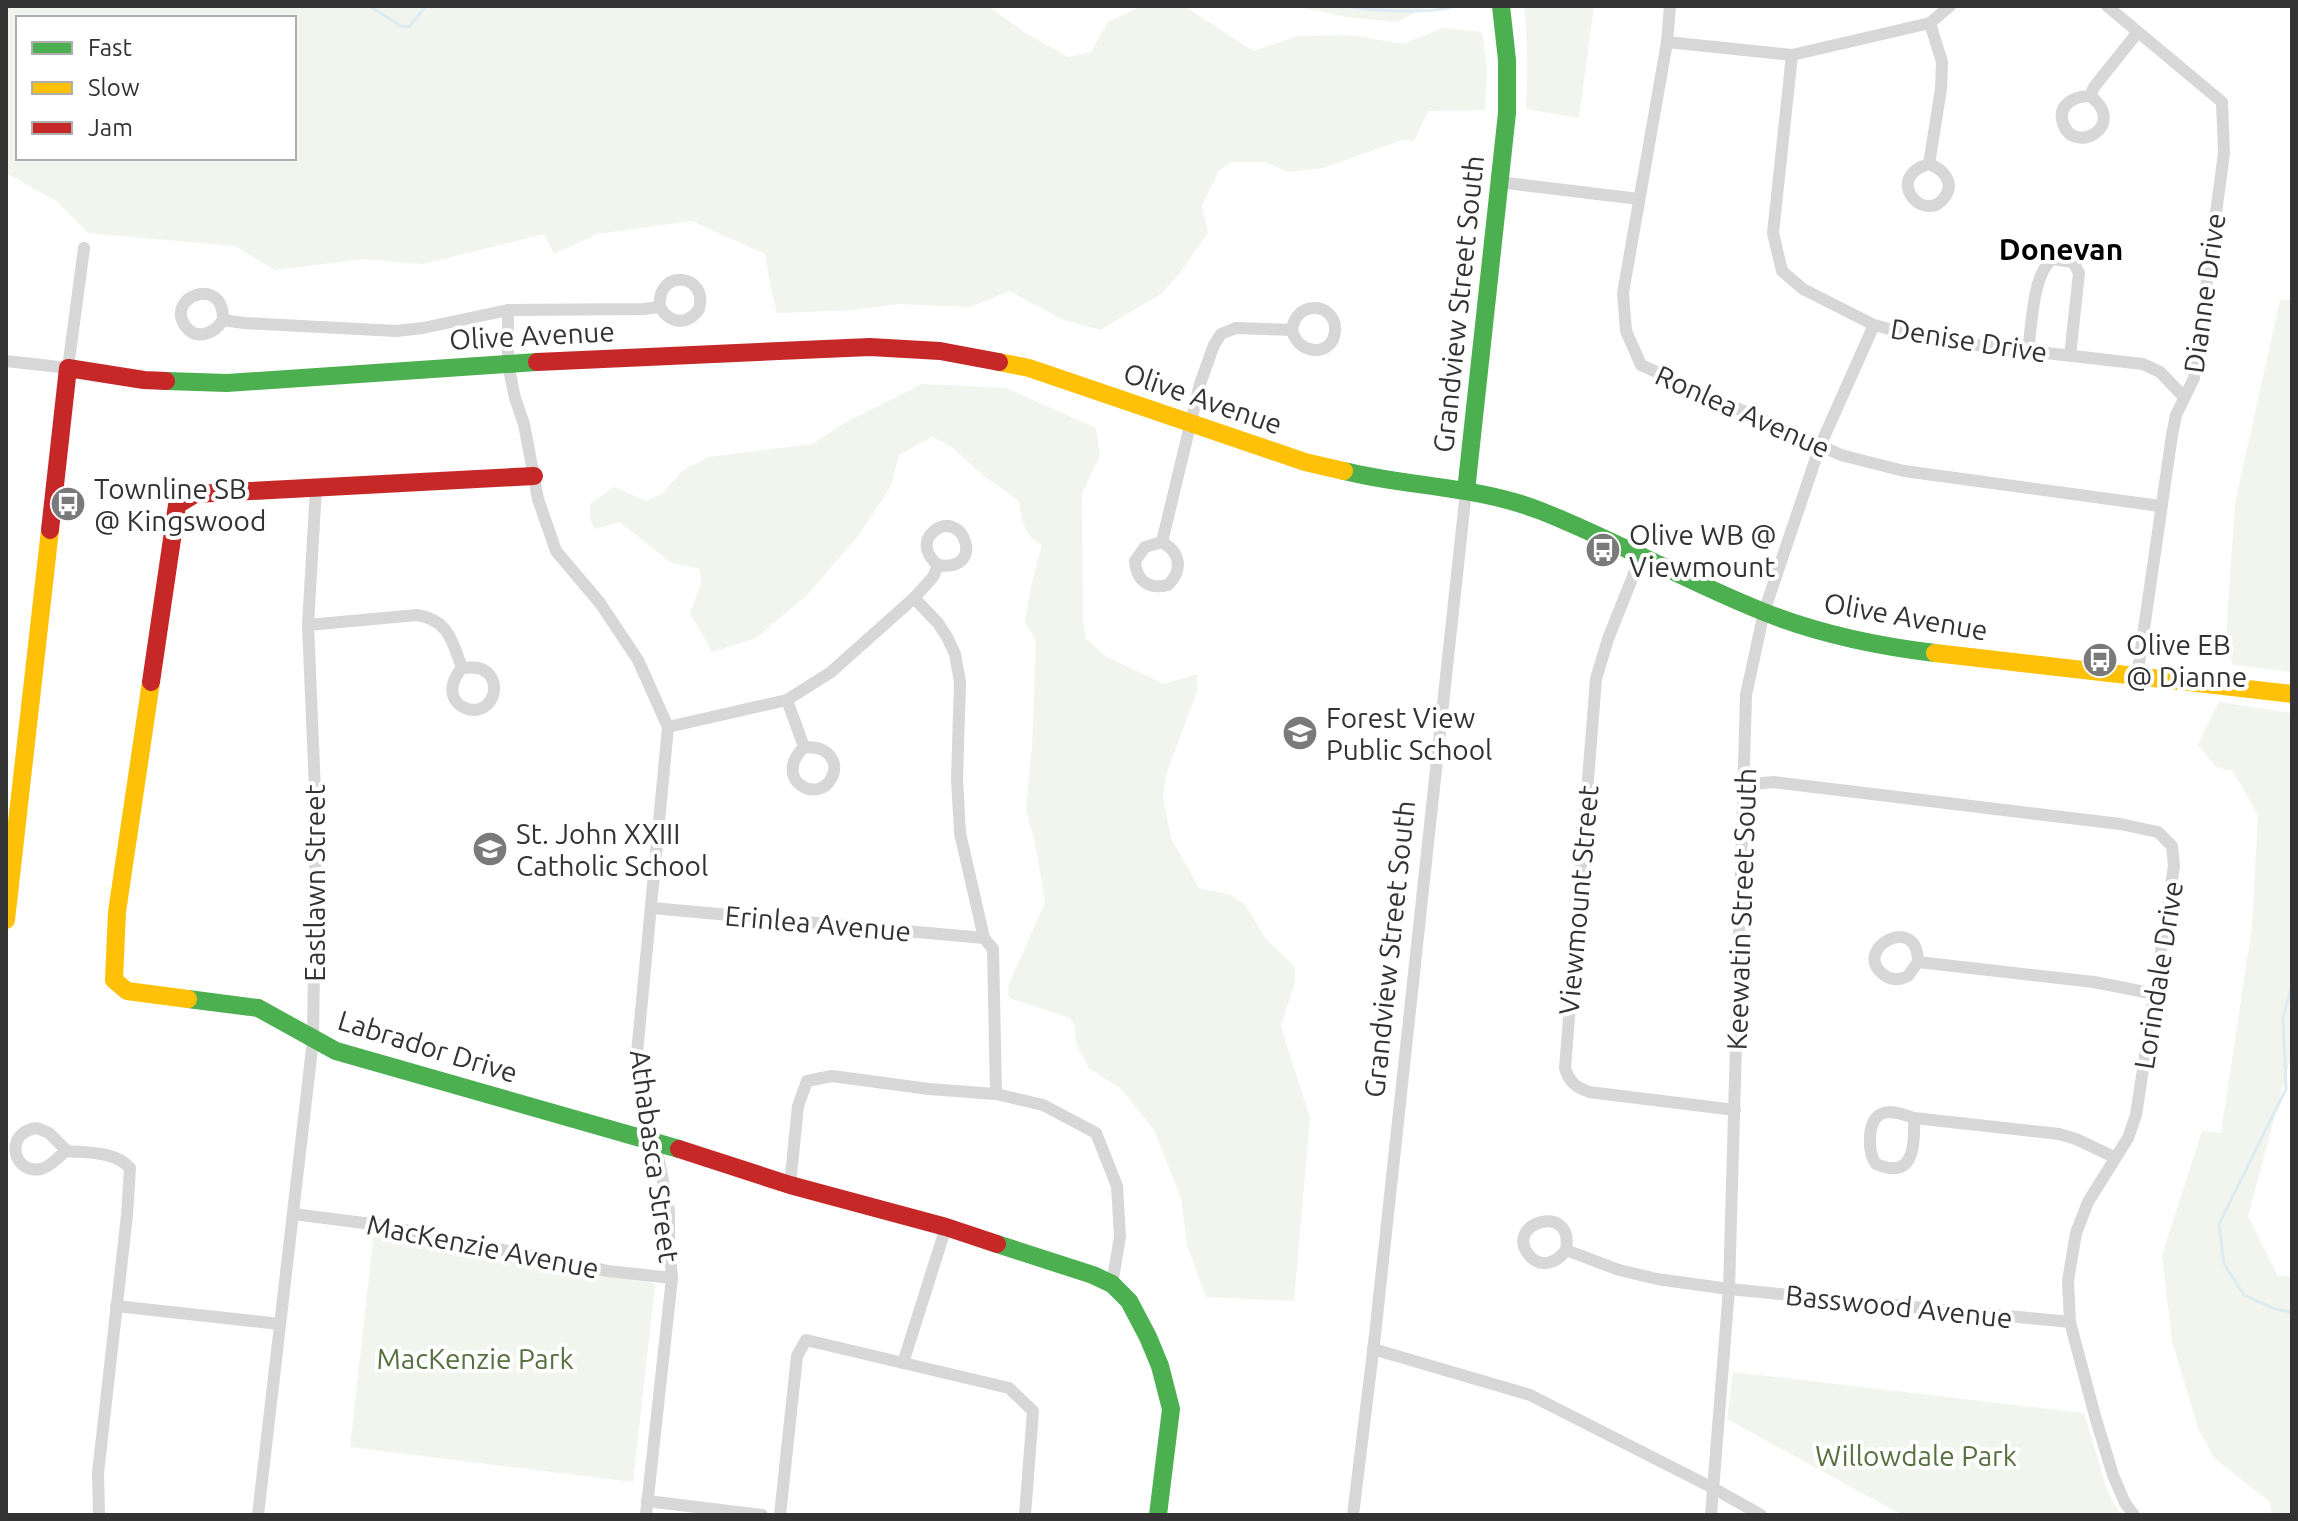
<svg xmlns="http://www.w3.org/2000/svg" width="2298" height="1521" font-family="Ubuntu,sans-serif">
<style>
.green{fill:#f1f5ed;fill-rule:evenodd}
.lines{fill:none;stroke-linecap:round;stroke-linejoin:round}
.stream{stroke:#ddebf3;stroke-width:3}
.street{stroke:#d7d7d7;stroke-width:12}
.fast{stroke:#4caf50;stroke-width:18}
.slow{stroke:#ffc107;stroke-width:18}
.jam{stroke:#c62828;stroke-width:18}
.labels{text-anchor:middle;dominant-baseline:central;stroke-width:8;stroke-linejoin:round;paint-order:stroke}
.street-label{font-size:28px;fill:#333;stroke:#fff}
.poi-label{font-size:28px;fill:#333;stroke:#fff;text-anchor:start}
.park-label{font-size:28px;fill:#56703f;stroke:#fff}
.neighbourhood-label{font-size:30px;font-weight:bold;fill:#000;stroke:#fff}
</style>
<rect width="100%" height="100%" fill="#fff"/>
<g class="green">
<path d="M6,6h982l36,26 44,25 23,-5 17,-30 30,-14 12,-2h34l69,45 46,-15 52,-1 52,9 40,-16 39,4 5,35 -2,43 -57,1 -14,30 -12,-1 -79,28 -35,4 -23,-10h-32l-14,8 -17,35 6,28 -29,41 -18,20 -61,36 -36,-10 -55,-29 -39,16 -72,-3 -46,6 -75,3 -7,-28 -5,-31 -73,-33 -95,13 -43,20 -10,-20 -121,30 -60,-5 -88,11 -40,-24 -147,-13 -32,-32 -50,-28zM18,18h276v140h-276z"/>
<polygon points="1294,6 1428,6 1397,22 1346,17"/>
<path d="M1524,6h70l-15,112 -53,-9c2,-35 2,-68 -2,-103z"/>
<polygon points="2280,300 2292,300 2292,672 2233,665 2226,638 2235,503"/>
<path d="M922,384l84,4 90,40 4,27 -18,38 1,128 3,18 21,18 57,27 33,-10v17l-31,84 -3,22 8,41 28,50 32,7 15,11 19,32 30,29v15l-14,45 29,91 -16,183 -88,-4 -19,-52 -6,-47 -27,-68 -33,-41 -32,-21 -13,-24 -1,-19 -5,-7 -61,-20 -1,-12 37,-83 -9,-56 -10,-38 6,-63 4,-106 -11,-17 6,-37 11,-41c-18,-9 -20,-23 -23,-44l-34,-24 -33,-30 -20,-10 -33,18 -8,31 -32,49 -52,60 -51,43 -44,14 -22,-39 11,-29 -1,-15 -30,-7 -50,-40 -26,7 -4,-11v-14l24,-17 32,14 16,-7 20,-23 27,-14 103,-13 32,-21z"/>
<polygon points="2219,702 2292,713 2292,1053 2248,1216 2277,1275 2292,1277 2292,1515 2272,1515 2270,1502 2214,1458 2198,1428 2172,1341 2162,1255 2202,1131 2221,1133 2252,927 2258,815 2233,771 2216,767 2198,745"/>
<polygon points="374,1231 566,1270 650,1282 655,1285 633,1482 350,1447"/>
<polygon points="1733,1372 2084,1413 2108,1493 2121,1515 1902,1515 1727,1419"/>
</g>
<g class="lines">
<g class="stream">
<polyline points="370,6 401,26 409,27 426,6"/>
<polyline points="1049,6 1057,6"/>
<path d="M1349,6c20,5 87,8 105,0"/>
<polyline points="2292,986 2283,1018 2286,1089 2219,1224 2224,1264 2244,1295 2275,1309 2292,1312"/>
</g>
<g class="street">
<polyline points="1670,6 1667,42 1623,293 1626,331 1641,365 1841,455 1904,471 2160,506"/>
<polyline points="2107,6 2222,102 2224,153 2194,378 2176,415 2172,435 2137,677"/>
<polyline points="1667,42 1792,55 1930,23 1950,6"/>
<polyline points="1792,55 1773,233 1782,271 1803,289 1874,325 1916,336 1958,343 2143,364 2160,372 2184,397"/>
<path d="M2090,96c-16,0 -33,9 -27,27 11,34 66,2 27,-27l4,-9 44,-55"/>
<path d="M1929,164c14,5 27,19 15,34 -21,27 -61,-21 -15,-34l12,-75 1,-27 -12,-39"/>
<polyline points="1498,182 1639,199"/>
<polyline points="508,310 508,364 515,398 524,424 538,499 556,551 600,603 638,660 668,727 637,1053 649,1139 658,1156 669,1211 669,1245 672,1278 646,1515"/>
<path d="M223,320c1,-47 -60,-22 -37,7 11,14 29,6 37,-7l21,3 152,8 27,-3 85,-18 135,-1 17,-2c10,17 27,19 39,2 10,-36 -43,-41 -39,-2"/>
<path d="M2028,351c4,-26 4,-75 24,-92l21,3 6,11 -9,83"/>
<polyline points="6,361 68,368 84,248"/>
<path d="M1162,542l-17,5 -10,14c1,19 13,29 33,24 15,-15 13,-32 -6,-43l38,-158 14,-39 7,-11 15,-6 56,2c6,26 41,27 43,1 2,-28 -39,-33 -43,-1"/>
<path d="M1641,556l-33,83 -12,40 -31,389c4,14 11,19 24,24l146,18"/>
<polyline points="914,598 938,623 947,637 955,654 960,682 957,779 960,833 984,938 993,949 996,1094"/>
<path d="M308,625l109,-10c32,5 35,26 45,53 11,-1 22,-2 29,9 3,5 4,12 2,18 -10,31 -62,9 -31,-27"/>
<path d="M787,700l17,47c11,0 22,1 28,12 3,5 3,12 0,18 -13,29 -61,3 -28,-30"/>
<path d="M668,727l119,-27 44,-28 83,-74 19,-21 5,-12c50,8 24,-59 -5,-33 -12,11 -5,25 5,33"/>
<polyline points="1744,785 1773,782 2120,824 2158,832 2172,846 2174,866 2136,1115 2128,1138 2088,1202 2076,1233 2068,1281 2070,1322 2095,1416 2113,1475 2125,1503 2134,1515"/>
<polyline points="652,908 984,938"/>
<path d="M1918,962c0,-51 -68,-12 -34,13 8,6 16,5 24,1l10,-14 176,20 61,12"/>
<path d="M1914,1118c-9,-3 -23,-9 -33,-4 -15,8 -13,39 -5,50 38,16 39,-18 38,-46l145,16 17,5 38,18"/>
<path d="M37,1128l12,5 18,18c-9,5 -16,16 -26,18 -28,6 -38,-37 -4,-41z"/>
<path d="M67,1151c20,2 48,0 63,17l-3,47 -29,258 1,42"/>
<polyline points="790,1185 798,1106 807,1081 832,1076 929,1089 996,1094 1043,1105 1096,1133 1117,1186 1120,1237 1112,1284"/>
<polyline points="294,1214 379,1225 608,1271 672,1278"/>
<path d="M1566,1250c9,-49 -63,-27 -37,5 11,14 28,8 37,-5l53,20 38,9 72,10 341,33"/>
<polyline points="116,1306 280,1324"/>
<polyline points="1373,1349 1530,1395 1713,1488 1761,1515"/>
<polyline points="903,1363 946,1227"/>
<polyline points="647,1501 762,1515"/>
<polyline points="258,1515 313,1040 316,814 308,625 316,488"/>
<polyline points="780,1515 797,1356 806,1340 1009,1388 1033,1411 1025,1515"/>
<polyline points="1353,1515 1375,1335 1466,491"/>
<polyline points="1711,1515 1729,1289 1746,695 1764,612 1820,446 1874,325"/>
</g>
<g class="fast">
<polyline points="166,381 227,383 537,362"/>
<path d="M1344,471c65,16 134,15 197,40 76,30 147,71 223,101 55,22 113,34 171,41"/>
<polyline points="1466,491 1507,113 1507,60 1501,6"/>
<polyline points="188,999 258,1008 336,1051 679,1149"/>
<polyline points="997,1244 1093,1275 1112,1284 1129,1301 1148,1337 1160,1366 1171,1409 1158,1515"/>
</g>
<g class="slow">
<polyline points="999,362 1029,368 1305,462 1344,471"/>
<polyline points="1935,653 2292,694"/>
<polyline points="151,682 117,912 114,980 127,991 188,999"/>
<polyline points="6,920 50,530"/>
</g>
<g class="jam">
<polyline points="537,362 870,347 940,351 999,362"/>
<polyline points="50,530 68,368 144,380 166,381"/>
<polyline points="151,682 177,505 195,494 534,476"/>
<polyline points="679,1149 790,1185 946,1227 997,1244"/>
</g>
</g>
<defs>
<symbol id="bus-disc" viewBox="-11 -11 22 22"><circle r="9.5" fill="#7a7a7a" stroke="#fff"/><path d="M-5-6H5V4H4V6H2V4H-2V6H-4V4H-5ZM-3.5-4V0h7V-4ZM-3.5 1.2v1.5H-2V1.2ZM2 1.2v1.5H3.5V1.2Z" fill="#fff"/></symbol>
<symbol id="school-disc" viewBox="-11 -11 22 22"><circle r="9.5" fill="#7a7a7a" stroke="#fff"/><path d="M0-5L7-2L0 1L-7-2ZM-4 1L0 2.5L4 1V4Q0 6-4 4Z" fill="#fff"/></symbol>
</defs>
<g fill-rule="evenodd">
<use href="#bus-disc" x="48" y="484" width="40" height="40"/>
<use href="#bus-disc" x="1583" y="530" width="40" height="40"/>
<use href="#bus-disc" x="2080" y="640" width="40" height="40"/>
<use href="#school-disc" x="1280" y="713" width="40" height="40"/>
<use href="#school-disc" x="470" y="829" width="40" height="40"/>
</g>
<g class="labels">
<g class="street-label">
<text transform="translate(2204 293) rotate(-82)">Dianne Drive</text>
<text transform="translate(1458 304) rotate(-84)">Grandview Street South</text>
<text transform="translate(532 335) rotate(-3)">Olive Avenue</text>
<text transform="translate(1969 340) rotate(9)">Denise Drive</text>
<text transform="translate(1203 398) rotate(19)">Olive Avenue</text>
<text transform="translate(1743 411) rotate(24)">Ronlea Avenue</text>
<text transform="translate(1906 616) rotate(10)">Olive Avenue</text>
<text transform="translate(314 883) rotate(-90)">Eastlawn Street</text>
<text transform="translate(1578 900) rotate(-85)">Viewmount Street</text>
<text transform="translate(1741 909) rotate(-88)">Keewatin Street South</text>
<text transform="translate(818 923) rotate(5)">Erinlea Avenue</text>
<text transform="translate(1389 949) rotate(-84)">Grandview Street South</text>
<text transform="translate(2158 975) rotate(-81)">Lorindale Drive</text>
<text transform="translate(428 1046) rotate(17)">Labrador Drive</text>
<text transform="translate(655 1156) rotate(82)">Athabasca Street</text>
<text transform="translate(483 1246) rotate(11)">MacKenzie Avenue</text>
<text transform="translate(1899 1306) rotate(6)">Basswood Avenue</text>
</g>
<g class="poi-label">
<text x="94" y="488">Townline SB<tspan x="94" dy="32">@ Kingswood</tspan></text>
<text x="1629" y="534">Olive WB @<tspan x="1629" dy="32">Viewmount</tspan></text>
<text x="2126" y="644">Olive EB<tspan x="2126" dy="32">@ Dianne</tspan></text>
<text x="1326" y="717">Forest View<tspan x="1326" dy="32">Public School</tspan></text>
<text x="516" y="833">St. John XXIII<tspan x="516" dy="32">Catholic School</tspan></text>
</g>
<g class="park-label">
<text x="475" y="1358">MacKenzie Park</text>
<text x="1916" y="1455">Willowdale Park</text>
</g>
<g class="neighbourhood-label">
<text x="2061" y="249">Donevan</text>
</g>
</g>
<rect width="2298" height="1521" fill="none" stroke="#333333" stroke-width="16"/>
<rect x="16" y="16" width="280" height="144" fill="#ffffff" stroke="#adadad" stroke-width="2"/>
<rect x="32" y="42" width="40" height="12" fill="#4caf50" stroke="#adadad" stroke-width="2"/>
<text x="88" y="56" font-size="24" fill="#333333">Fast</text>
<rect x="32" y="82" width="40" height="12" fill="#ffc107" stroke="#adadad" stroke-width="2"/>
<text x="88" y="96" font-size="24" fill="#333333">Slow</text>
<rect x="32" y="122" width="40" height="12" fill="#c62828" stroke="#adadad" stroke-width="2"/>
<text x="88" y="136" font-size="24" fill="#333333">Jam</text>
</svg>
